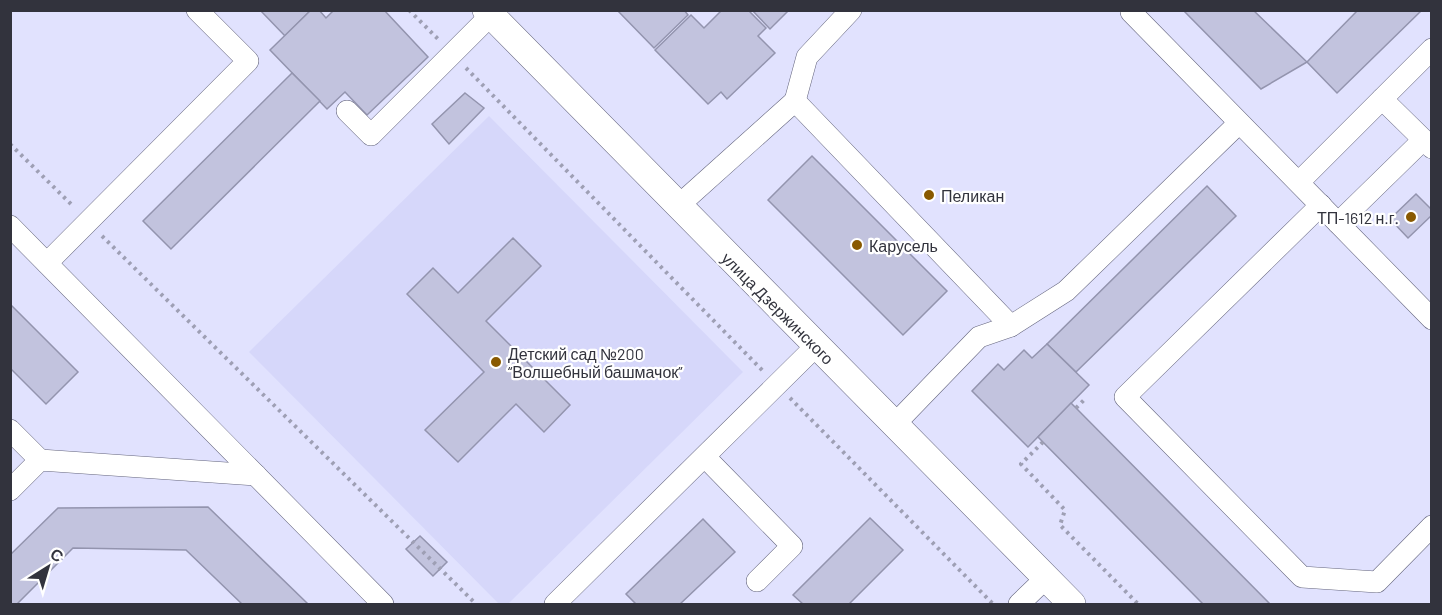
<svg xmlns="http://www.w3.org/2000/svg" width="1442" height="615" font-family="Barlow,sans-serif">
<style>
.built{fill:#d6d7fa}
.building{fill:#c2c3de;stroke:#9394ae;stroke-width:1.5}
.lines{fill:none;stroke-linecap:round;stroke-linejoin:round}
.minor-casing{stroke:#65667e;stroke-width:22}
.major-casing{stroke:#65667e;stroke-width:28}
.path{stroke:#9e9fb4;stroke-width:4;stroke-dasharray:3 4.5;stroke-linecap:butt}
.minor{stroke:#fff;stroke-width:21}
.major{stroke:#fff;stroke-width:27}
.poi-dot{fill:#895900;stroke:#fff;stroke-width:2}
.labels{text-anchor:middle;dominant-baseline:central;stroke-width:4.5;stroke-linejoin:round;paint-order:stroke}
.poi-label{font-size:16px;fill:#32333d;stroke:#fff;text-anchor:start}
.street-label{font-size:16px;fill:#32333d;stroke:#fff}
</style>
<rect width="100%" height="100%" fill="#e1e2fe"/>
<polygon class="built" points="489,116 743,372 508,604 499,604 249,352"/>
<g class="building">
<polygon points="260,10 311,10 285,36"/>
<polygon points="311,10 319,10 326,18 334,10 384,10 428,57 367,115 345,92 327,109 270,50"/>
<polygon points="617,10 684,10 688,15 654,48"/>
<polygon points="722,10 748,10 766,28 758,36 775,53 727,99 721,92 708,104 655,50 691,15 704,28"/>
<polygon points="752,10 789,10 770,29"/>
<polygon points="1183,10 1253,10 1307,62 1261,89"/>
<polygon points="1358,10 1422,10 1337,93 1307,62"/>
<polygon points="292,73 320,101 171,249 143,221"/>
<polygon points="465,93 484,108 449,144 432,124"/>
<polygon points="812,156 947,291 903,335 768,200"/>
<polygon points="1207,186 1236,216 1076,372 1047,344"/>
<polygon points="1416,194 1432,210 1432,215 1408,238 1390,219"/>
<polygon points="513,238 541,266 486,321 570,405 544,432 516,404 458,462 425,430 484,372 407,294 433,268 458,293"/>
<polygon points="10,304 78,372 46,404 10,368"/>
<polygon points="1047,344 1089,385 1028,447 972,391 998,364 1004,370 1024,350 1032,358"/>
<polygon points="1071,403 1076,408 1270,604 1203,604 1038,437"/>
<polygon points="208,507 308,604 242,604 186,550 73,548 17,604 10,604 10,555 58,508"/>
<polygon points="870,518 903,550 849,604 803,604 793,595"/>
<polygon points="703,519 735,552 680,604 636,604 626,594"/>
<polygon points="420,536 447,562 433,576 406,549"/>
</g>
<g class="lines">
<defs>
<g id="minor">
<polyline points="1133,10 1131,12 1338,223 1423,140"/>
<polyline points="1382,99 1432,148"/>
<polyline points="795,101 807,57 851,10"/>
<polyline points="347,111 371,135 491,15"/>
<polyline points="1299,182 1432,49"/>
<polyline points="1321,205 1125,397 1302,577 1377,582 1432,526"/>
<polyline points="678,206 795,101 1011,326"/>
<polyline points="1338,223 1432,319"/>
<polyline points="10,226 383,604"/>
<polyline points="47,263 248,61 197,10"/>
<polyline points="894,425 979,337 1011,326 1066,291 1239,123"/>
<polyline points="10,430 40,460"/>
<polyline points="705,457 792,546 757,581"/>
<polyline points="10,490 40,460 256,475"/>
<polyline points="555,604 816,346"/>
<polyline points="1019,604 1046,578"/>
</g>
<polyline id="major" points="486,10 1072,604"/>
</defs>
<use href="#minor" class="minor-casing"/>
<use href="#major" class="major-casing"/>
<g class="path">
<polyline points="409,10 438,39"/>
<polyline points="466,68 763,371"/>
<polyline points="10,144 74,207"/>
<polyline points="102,236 476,604"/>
<polyline points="790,398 993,604"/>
<polyline points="1076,408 1084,400"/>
<polyline points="1043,442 1021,464 1065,510 1060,525 1138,604"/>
</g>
<use href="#minor" class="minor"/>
<use href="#major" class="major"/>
</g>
<g class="poi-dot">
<circle cx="929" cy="195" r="6"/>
<circle cx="1411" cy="217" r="6"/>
<circle cx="857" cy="245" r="6"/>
<circle cx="496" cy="362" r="6"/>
</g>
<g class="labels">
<g class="poi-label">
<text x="941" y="195">Пеликан</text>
<text x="1399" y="217" text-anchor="end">ТП-1612 н.г.</text>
<text x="869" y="245">Карусель</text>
<text x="508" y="353">Детский сад №200<tspan x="508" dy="18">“Волшебный башмачок”</tspan></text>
</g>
<g class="street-label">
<text transform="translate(778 308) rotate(45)">улица Дзержинского</text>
</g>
</g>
<rect width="1442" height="615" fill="none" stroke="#32333d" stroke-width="24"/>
<g transform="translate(48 567) rotate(37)" stroke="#ffffff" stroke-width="4.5" paint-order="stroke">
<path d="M0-4.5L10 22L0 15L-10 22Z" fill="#32333d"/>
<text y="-9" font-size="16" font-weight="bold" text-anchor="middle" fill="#32333d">С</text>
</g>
</svg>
